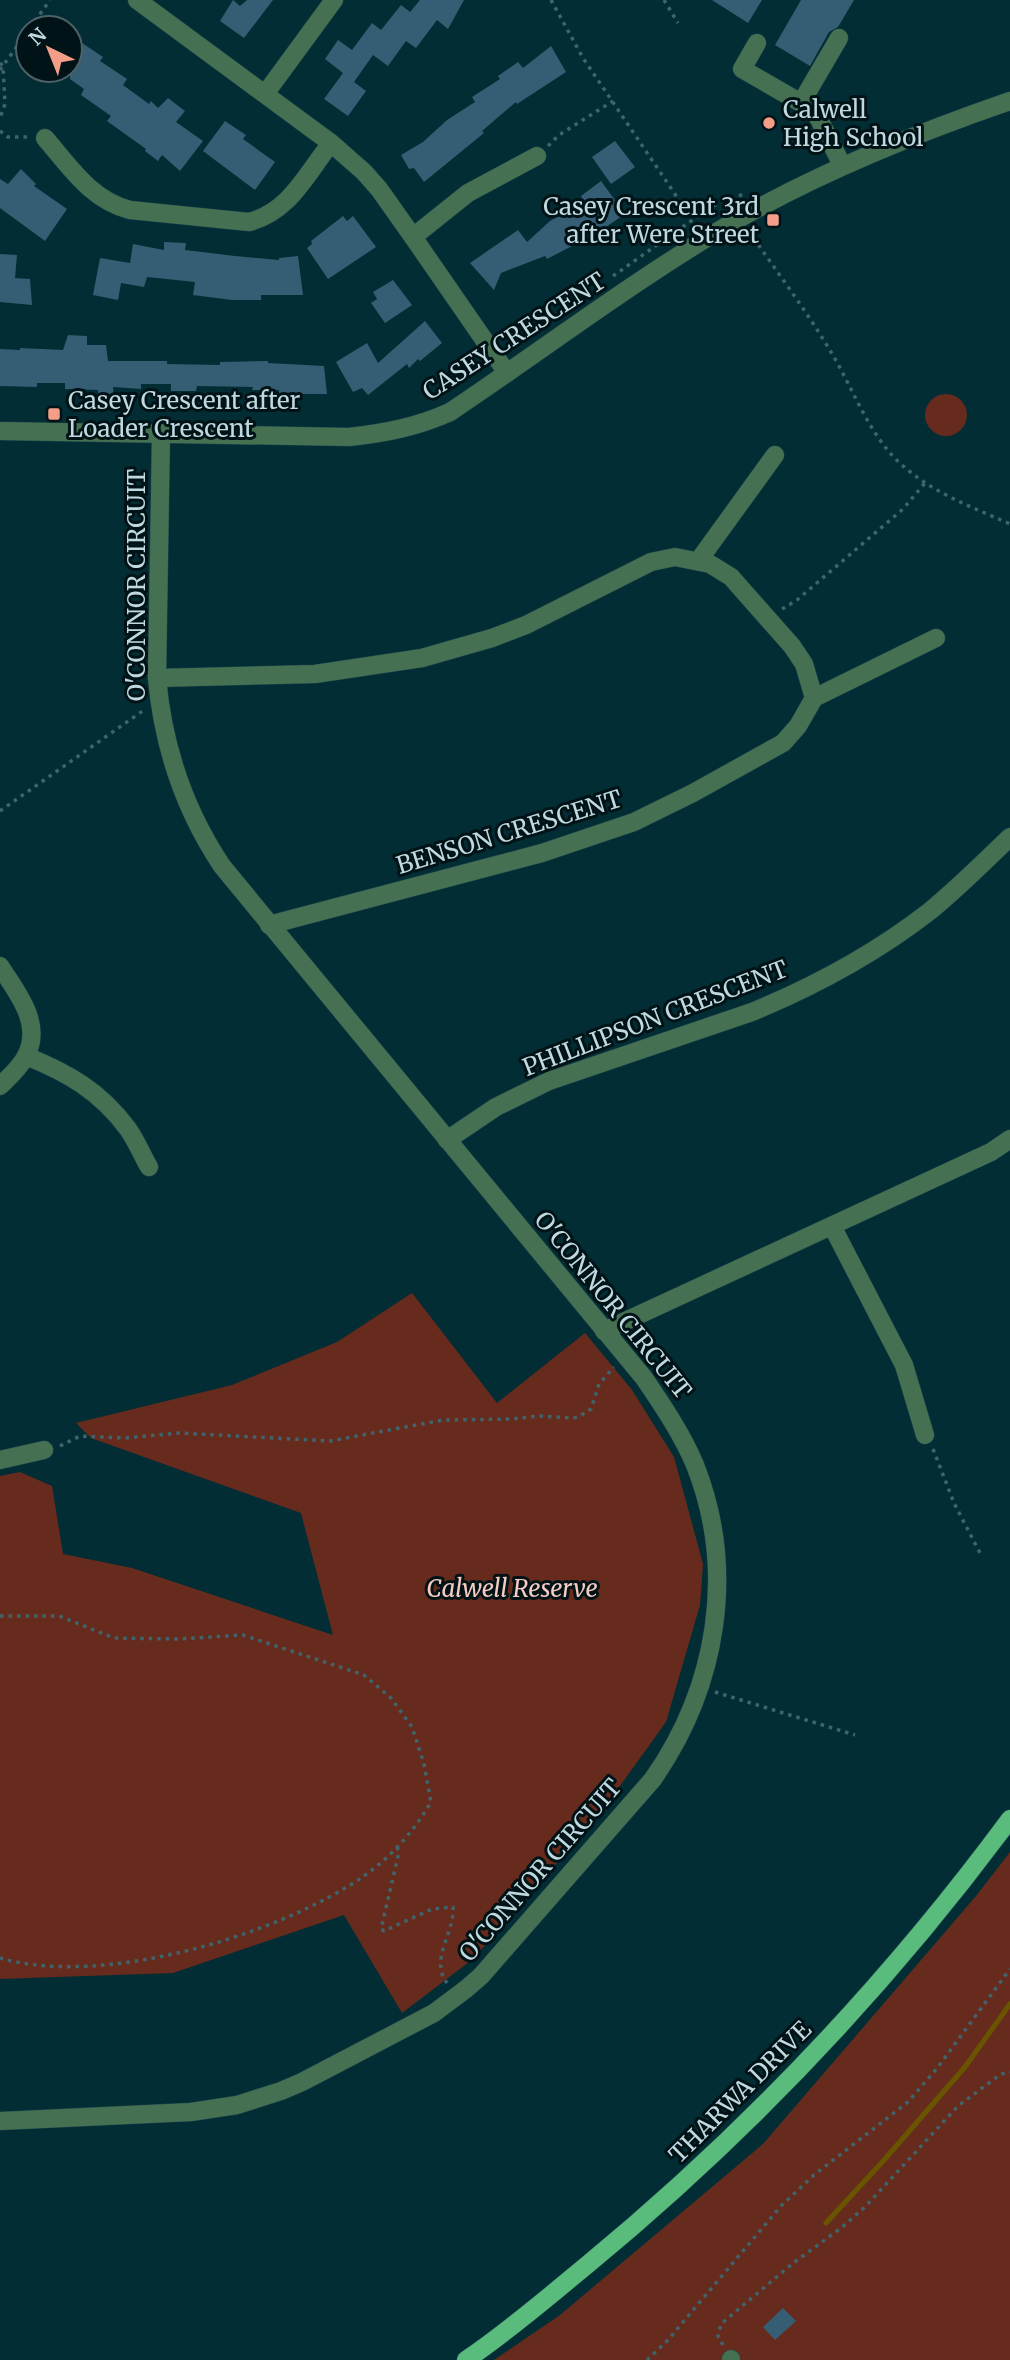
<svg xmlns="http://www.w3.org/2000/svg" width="1010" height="2360" font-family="Merriweather,serif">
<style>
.green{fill:#672b1e}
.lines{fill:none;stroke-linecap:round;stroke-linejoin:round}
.stream{stroke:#695500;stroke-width:5}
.building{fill:#355d73}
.minor-casing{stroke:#21494f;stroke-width:19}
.major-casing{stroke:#21494f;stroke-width:19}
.path{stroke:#40646b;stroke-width:3.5;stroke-dasharray:3.5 5;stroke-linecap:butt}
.minor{stroke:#457152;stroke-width:18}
.major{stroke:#59bb7c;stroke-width:18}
.poi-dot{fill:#f49e8a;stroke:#011317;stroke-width:2.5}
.labels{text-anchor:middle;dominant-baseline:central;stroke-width:6;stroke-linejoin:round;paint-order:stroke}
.poi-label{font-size:24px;fill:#bfd9df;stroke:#011317;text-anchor:start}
.street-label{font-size:24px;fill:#bfd9df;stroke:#011317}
.park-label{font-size:24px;font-style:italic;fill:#f6ccc2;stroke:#011317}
</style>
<rect width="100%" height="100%" fill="#032d34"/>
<g class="green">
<circle cx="946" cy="415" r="21"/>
<polygon points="412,1293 497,1403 585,1333 632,1390 674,1457 703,1564 700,1605 666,1722 599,1815 473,1959 402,2013 344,1915 173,1973 0,1979 0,1476 20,1472 52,1486 63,1554 132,1568 333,1635 301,1513 91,1438 76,1423 232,1385 337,1342"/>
<polygon points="1010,1852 1010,2360 494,2360 560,2315 763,2144 976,1896"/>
</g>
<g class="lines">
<polyline class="stream" points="826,2223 885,2159 965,2067 1010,2004"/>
</g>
<g class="building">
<polygon points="233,0 240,6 247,0 273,0 244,38 220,21"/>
<polygon points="420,0 464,0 448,29 437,20 416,48 406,41 388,66 373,55 354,82 366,91 348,116 324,99 343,73 325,59 338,40 352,50 372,23 381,30 401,5 410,12"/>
<polygon points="712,0 762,0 748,23"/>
<polygon points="801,0 854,0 838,27 829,32 810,66 775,45"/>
<polygon points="70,35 103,57 100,61 127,79 123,85 149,104 151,101 158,108 168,98 185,111 176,122 203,141 180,171 162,155 158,161 145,151 146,149 107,121 111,116 81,95 84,89 70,79"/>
<polygon points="551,46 566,72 517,104 516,102 482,131 484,133 424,182 414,168 409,169 401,155 423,142 447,120 475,102 472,97 500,79 498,76 518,62 523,68"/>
<polygon points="225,121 246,135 243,139 275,162 255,190 203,151"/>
<polygon points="615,141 635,167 611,184 592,157"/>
<polygon points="21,169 36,184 34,186 67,209 45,241 0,208 0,179 8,184"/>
<polygon points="601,181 625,214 597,233 547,259 545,256 501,273 494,290 470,263 518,230 527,242 550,221 584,202 581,196"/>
<polygon points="343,216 347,221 353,216 376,247 328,279 307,248 312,244 311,241"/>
<polygon points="164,242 186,243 185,250 235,256 279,260 279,258 298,256 303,295 261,295 261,300 232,300 193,295 195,282 147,277 144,287 121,283 118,300 93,295 100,258 130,263 133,244 164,250"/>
<polygon points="0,254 17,255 15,278 30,279 32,305 0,302"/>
<polygon points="393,280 412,305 385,323 371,303 377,299 373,292"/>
<polygon points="425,321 442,343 420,361 418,359 409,368 407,364 368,395 362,388 353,392 336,362 367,343 378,363"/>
<polygon points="68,335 87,336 87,345 106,345 108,361 167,361 167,364 220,365 220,362 268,361 268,363 324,366 327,394 279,394 279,390 252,390 253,387 197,386 196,391 171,391 171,384 141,384 141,389 113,387 114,396 98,398 98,390 65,389 65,383 37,383 37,387 0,386 0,349 20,350 20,348 63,350"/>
<polygon points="783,2308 796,2321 775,2340 763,2327"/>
</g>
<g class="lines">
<defs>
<g id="minor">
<polyline points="137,0 331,143 364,172 379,189 413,237 507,373"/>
<polyline points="757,43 742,69 815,111 842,165"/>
<polyline points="265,94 334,0"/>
<polyline points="801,103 839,38"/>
<path d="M45,138c25,29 46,62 85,72l119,12c40,-10 57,-47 82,-79"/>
<polyline points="413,237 468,193 537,156"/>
<path d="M0,431l349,6c36,-4 68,-10 101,-25 97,-65 191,-137 292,-195 85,-48 175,-84 268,-116"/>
<polyline points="699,560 775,455"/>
<polyline points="157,678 315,674 422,658 492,638 526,625 651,562 675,557 710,564 731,577 792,646 804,664 814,698 798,726 783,743 693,793 634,822 542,853 269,925"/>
<polyline points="814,698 936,638"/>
<path d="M0,966c17,27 43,57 26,90 -6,12 -17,21 -26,30"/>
<path d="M26,1056c42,17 74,35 102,73 8,11 14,26 21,38"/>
<path d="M447,1140l49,-33 53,-26 203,-69c63,-26 124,-59 178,-101 28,-23 54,-49 80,-74"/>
<polyline points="832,1226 904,1365 925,1435"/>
<polyline points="604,1331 991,1152 1010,1139"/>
<polyline points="0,1460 44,1450"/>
<path d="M0,2121l191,-9 46,-7 44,-14 21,-9 132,-69 32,-24 15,-13 172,-197c64,-92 84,-208 42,-314 -13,-31 -32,-59 -51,-87l-422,-512c-38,-57 -59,-120 -65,-188l4,-245"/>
<polyline points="731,2359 731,2360"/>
</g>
<path id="major" d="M466,2360c43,-29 82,-63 121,-95 159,-131 301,-281 423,-446"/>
</defs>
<use href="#minor" class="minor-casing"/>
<use href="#major" class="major-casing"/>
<g class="path">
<path d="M551,0l32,58 98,145 13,12c13,-4 23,-13 37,-16l2,4"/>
<polyline points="664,0 678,23"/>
<polyline points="30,28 50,0"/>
<polyline points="0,63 3,66 5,104 0,118"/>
<polyline points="0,70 28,31"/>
<polyline points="0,131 8,137 28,137"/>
<polyline points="548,146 559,135 613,101"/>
<polyline points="731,199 746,193"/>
<path d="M749,231c27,40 57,79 82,121 22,36 38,84 71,113 31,28 70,42 108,59"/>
<polyline points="613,276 701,214"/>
<polyline points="438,397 480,368"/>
<polyline points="782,609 797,600 903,509 925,483"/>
<polyline points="0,811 144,710"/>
<polyline points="60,1446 80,1436 125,1438 179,1433 330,1441 443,1420 512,1419 538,1416 572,1418 578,1417 591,1409 599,1384 614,1367"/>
<polyline points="933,1449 954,1503 980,1553"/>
<path d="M0,1616h59l55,22 64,1 65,-4 121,40 27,23 21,29 12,37 7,38c-17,29 -39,54 -67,74 -85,59 -262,112 -364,82"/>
<polyline points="715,1692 855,1735"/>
<path d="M397,1847l2,5 -18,77 3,2 48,-22 21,-2c2,25 -24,53 -6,76"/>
<polyline points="723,2345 718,2336 721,2324 792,2264 841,2228 865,2207 958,2106 1001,2074 1010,2072"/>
<polyline points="647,2360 667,2341 781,2206 814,2175 908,2102 938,2067 1010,1969"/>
</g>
<use href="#minor" class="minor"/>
<use href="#major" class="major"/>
</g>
<g class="poi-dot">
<circle cx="769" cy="123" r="7"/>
<rect x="766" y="213" width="14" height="14" rx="3.5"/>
<rect x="47" y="407" width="14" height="14" rx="3.5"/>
</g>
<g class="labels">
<g class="poi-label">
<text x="783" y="109">Calwell<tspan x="783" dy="28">High School</tspan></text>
<text x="759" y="206" text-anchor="end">Casey Crescent 3rd<tspan x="759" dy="28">after Were Street</tspan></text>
<text x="68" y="400">Casey Crescent after<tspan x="68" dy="28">Loader Crescent</tspan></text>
</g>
<g class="street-label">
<text transform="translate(514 336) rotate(-33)">CASEY CRESCENT</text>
<text transform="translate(136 585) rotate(-90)">O'CONNOR CIRCUIT</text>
<text transform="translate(509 832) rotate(-17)">BENSON CRESCENT</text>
<text transform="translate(655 1018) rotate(-21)">PHILLIPSON CRESCENT</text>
<text transform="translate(613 1305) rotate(51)">O'CONNOR CIRCUIT</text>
<text transform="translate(540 1870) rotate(-49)">O'CONNOR CIRCUIT</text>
<text transform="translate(740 2092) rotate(-45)">THARWA DRIVE</text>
</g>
<g class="park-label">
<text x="512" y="1588">Calwell Reserve</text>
</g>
</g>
<g transform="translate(49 49) rotate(317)"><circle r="33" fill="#011317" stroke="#4d6267" stroke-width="2"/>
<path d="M0-5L12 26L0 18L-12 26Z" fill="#f49e8a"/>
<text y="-10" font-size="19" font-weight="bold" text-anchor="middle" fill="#bfd9df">N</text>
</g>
</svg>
